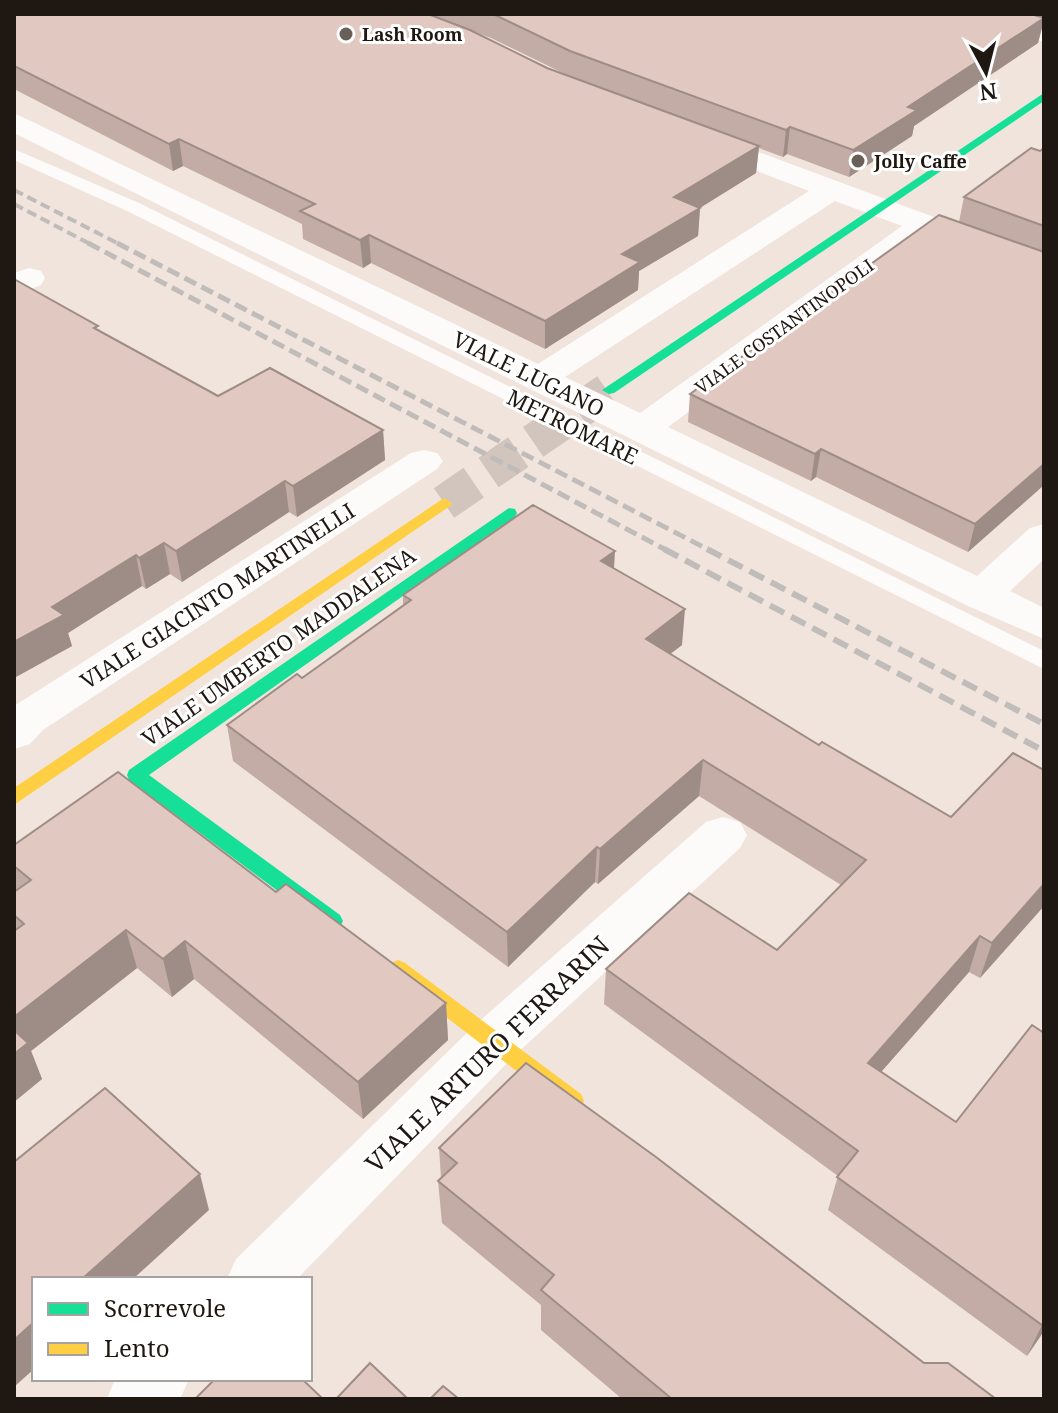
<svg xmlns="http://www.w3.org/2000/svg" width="1058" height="1413" font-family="'Noto Serif',serif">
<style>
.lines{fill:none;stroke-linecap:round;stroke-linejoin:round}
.secondary-tunnel{stroke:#d1c5be;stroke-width:36;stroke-dasharray:36 18;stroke-linecap:butt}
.lane{fill:#fdfbfa;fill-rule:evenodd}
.street{fill:#fdfbfa;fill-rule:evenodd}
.fast{fill:#16e098;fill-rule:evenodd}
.slow{fill:#ffcf43;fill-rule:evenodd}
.rail-far2{stroke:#bfbcba;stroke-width:4;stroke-dasharray:10 5;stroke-linecap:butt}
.rail-far1{stroke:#bfbcba;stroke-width:5;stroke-dasharray:13 6;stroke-linecap:butt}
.rail{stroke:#bfbcba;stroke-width:6;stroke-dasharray:16 8;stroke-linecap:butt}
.wall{fill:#c2aca5;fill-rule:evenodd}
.shaded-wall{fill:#9e8c86}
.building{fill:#e1c8c0;stroke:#9e8c86;stroke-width:2}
.poi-dot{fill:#685f59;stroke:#fff;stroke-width:3}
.labels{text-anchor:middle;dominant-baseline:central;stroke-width:6;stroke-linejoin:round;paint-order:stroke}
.far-poi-label{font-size:18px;font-weight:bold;fill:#1f1712;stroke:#fff;text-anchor:start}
.far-street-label{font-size:18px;fill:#1f1712;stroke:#fff}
.street-label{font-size:22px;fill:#1f1712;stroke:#fff}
.near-street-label{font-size:26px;fill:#1f1712;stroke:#fff}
</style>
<rect width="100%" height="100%" fill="#f0e4dc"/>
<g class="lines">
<polyline class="secondary-tunnel" points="444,503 609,390"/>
<polygon class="lane" points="14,149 139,203 1044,651 1044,669 127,211 14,160"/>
<g class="street">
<polygon points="970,14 1009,14 1044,25 1044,42 974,19"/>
<path d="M14,113l524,251 271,-173 -117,-45 -5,-6 5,-6 10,-3 342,127v21l-116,-43 -260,191 309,149 53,-48 14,-4v35l-34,32 34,17v31l-78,-34 -952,-472zM835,201l67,25 -262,187 -75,-36z"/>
<polygon points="29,268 41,271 45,278 41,285 14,296 14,273"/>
<polygon points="424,450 437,453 443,461 437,469 43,730 30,744 14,749 14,706 411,453"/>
<polygon points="723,817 740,822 747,835 740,848 513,1057 297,1279 227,1279 236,1259 475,1025 706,822"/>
<polygon points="115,1379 189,1379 180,1399 107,1399"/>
</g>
<g class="fast">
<polygon points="1044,93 1044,101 614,393 609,394 602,390"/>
<polygon points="509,508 515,509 517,513 515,517 149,775 340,915 343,921 340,927 333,929 326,927 129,780 127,775 129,770"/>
</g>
<g class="slow">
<polygon points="444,498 452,503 450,506 14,805 14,788"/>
<polygon points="398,960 405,963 581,1094 584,1101 581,1108 573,1111 565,1108 391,975 388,969 391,963"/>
</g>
<g class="rail-far2">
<polyline points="14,190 121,245"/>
<polyline points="14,204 92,245"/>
</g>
<g class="rail-far1">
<polyline points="88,243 668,551"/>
<polyline points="117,243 711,551"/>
</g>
<g class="rail">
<polyline points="664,549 1044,751"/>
<polyline points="707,549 1044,724"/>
</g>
</g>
<g class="wall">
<path d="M14,14h1030v8l-6,21 -124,83 -2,10 -63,41 -62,-23 -4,3 -24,-9 -3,25 -56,35 -2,28 -59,35 -1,19 -93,59 -174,-86 -8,5 -60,-29 -1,-15 -119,-58 -10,5 -159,-82zM464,28l27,10 76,37 -20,-7z"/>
<polygon points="1044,148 1044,485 968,552 816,477 811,481 688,422 690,394 959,222 964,197"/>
<polygon points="14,279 99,331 218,396 383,430 385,460 297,517 289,512 182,582 170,574 146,589 142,586 68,633 72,646 14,678"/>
<polygon points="614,568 682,645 670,654 1044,906 980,978 969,972 881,1072 956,1122 1044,1033 1044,1331 1027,1356 828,1210 838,1176 604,1004 606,969 777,950 841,885 699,796 598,884 595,882 508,967 233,761 227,725 302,678 403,605 403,595"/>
<polygon points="14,845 276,892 446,1003 448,1040 363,1119 194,979 172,997 137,968 31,1051 42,1079 14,1102"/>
<polygon points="439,1148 924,1363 996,1399 622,1399 541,1330 541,1305 442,1223 438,1181 441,1178"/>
</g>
<g class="shaded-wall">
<polygon points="1044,18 1038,43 914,126 912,136 849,177 853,150 908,107"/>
<polygon points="790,127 787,154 783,157 786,130"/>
<polygon points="179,139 183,166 173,171 169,144"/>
<polygon points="759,146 756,173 698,209 700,208 698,236 639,271 638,290 545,349 545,321 622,254 674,197"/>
<polygon points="369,235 371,263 363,268 360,240"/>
<polygon points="383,430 385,460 297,517 293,486"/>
<polygon points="821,449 816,477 811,481 815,454"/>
<polygon points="1044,464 1044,485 968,552 975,524"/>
<polygon points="285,481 289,512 182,582 176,551"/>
<polygon points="164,543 170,574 146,589 139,558"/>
<polygon points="615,551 613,586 601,561"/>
<polygon points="136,555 142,586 68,633 72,646 14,678 14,642 52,607"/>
<polygon points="685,609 682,645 643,675 646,639"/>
<polygon points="703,760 699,796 598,884 600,849"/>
<polygon points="597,847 595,882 508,967 507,932"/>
<polygon points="1044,884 1044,906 980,978 992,943"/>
<polygon points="126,930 137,968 31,1051 42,1079 14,1102 14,1017"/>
<polygon points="980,936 969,972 859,1097 868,1063"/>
<polygon points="185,941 194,979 172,997 163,959"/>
<polygon points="446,1003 448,1040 363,1119 358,1082"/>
<polygon points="200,1174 209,1210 133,1279 82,1279"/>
<polygon points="34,1322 34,1369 14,1387 14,1340"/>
<polygon points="1044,1322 1044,1331 1027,1356 1042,1325"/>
</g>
<g class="building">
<polygon points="14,14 428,14 470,30 547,68 759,146 674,197 700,208 622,254 640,262 545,321 369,235 360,240 300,211 315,204 179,139 169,144 14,66"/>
<polygon points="493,14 1031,14 1044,18 908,107 917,110 853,150 790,127 786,130 570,51"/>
<polygon points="1031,148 1040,151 1044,148 1044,226 964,197"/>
<polygon points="939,215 1044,252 1044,464 975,524 821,449 815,454 690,394"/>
<polygon points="14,279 98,326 94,328 218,396 270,368 383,430 293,486 285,481 176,551 164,543 139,558 136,555 52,607 64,615 14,642"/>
<polygon points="533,505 615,551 601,561 685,609 646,639 819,745 822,742 951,817 1013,753 1044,770 1044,884 992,943 980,936 868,1063 956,1122 1032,1025 1044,1033 1044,1322 1042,1325 837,1177 858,1151 606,969 689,893 777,950 866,860 703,760 600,849 597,847 507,932 227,725 297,674 302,678 411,600 403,595"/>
<polygon points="118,772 276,892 286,884 446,1003 358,1082 185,941 163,959 126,930 14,1017 14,931 24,924 14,915 14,892 31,880 14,866 14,845"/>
<polygon points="14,1030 28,1043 14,1054"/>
<polygon points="526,1063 656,1157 924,1363 948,1363 996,1399 672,1399 541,1290 554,1275 438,1181 457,1163 439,1148"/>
<polygon points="105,1088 200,1174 82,1279 34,1279 34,1322 14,1340 14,1162"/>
<polygon points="370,1363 408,1399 336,1399"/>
<polygon points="215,1379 302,1379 323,1399 195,1399"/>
<polygon points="443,1386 459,1399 430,1399"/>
</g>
<g class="poi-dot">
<circle cx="346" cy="34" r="8"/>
<circle cx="858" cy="161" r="8"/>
</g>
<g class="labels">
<g class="far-poi-label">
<text x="362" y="34">Lash Room</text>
<text x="874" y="161">Jolly Caffe</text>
</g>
<g class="far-street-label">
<text transform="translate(784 326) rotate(-36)">VIALE COSTANTINOPOLI</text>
</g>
<g class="street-label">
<text transform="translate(529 373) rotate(26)">VIALE LUGANO</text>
<text transform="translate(573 426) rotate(26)">METROMARE</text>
<text transform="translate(217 595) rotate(-33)">VIALE GIACINTO MARTINELLI</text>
<text transform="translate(278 646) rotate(-35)">VIALE UMBERTO MADDALENA</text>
</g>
<g class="near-street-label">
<text transform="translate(487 1054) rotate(-44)">VIALE ARTURO FERRARIN</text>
</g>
</g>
<rect width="1058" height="1413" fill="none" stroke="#1f1712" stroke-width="32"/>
<rect x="32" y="1277" width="280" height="104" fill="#ffffff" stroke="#a5a2a0" stroke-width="2"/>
<rect x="48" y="1303" width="40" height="12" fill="#16e098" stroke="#a5a2a0" stroke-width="2"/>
<text x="104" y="1317" font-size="24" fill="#1f1712">Scorrevole</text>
<rect x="48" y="1343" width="40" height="12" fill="#ffcf43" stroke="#a5a2a0" stroke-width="2"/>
<text x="104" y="1357" font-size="24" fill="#1f1712">Lento</text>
<g transform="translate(986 72) rotate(173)" stroke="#ffffff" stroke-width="6" paint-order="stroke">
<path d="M0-6L14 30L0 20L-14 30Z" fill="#1f1712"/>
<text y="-12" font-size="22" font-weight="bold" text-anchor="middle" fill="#1f1712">N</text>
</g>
</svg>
